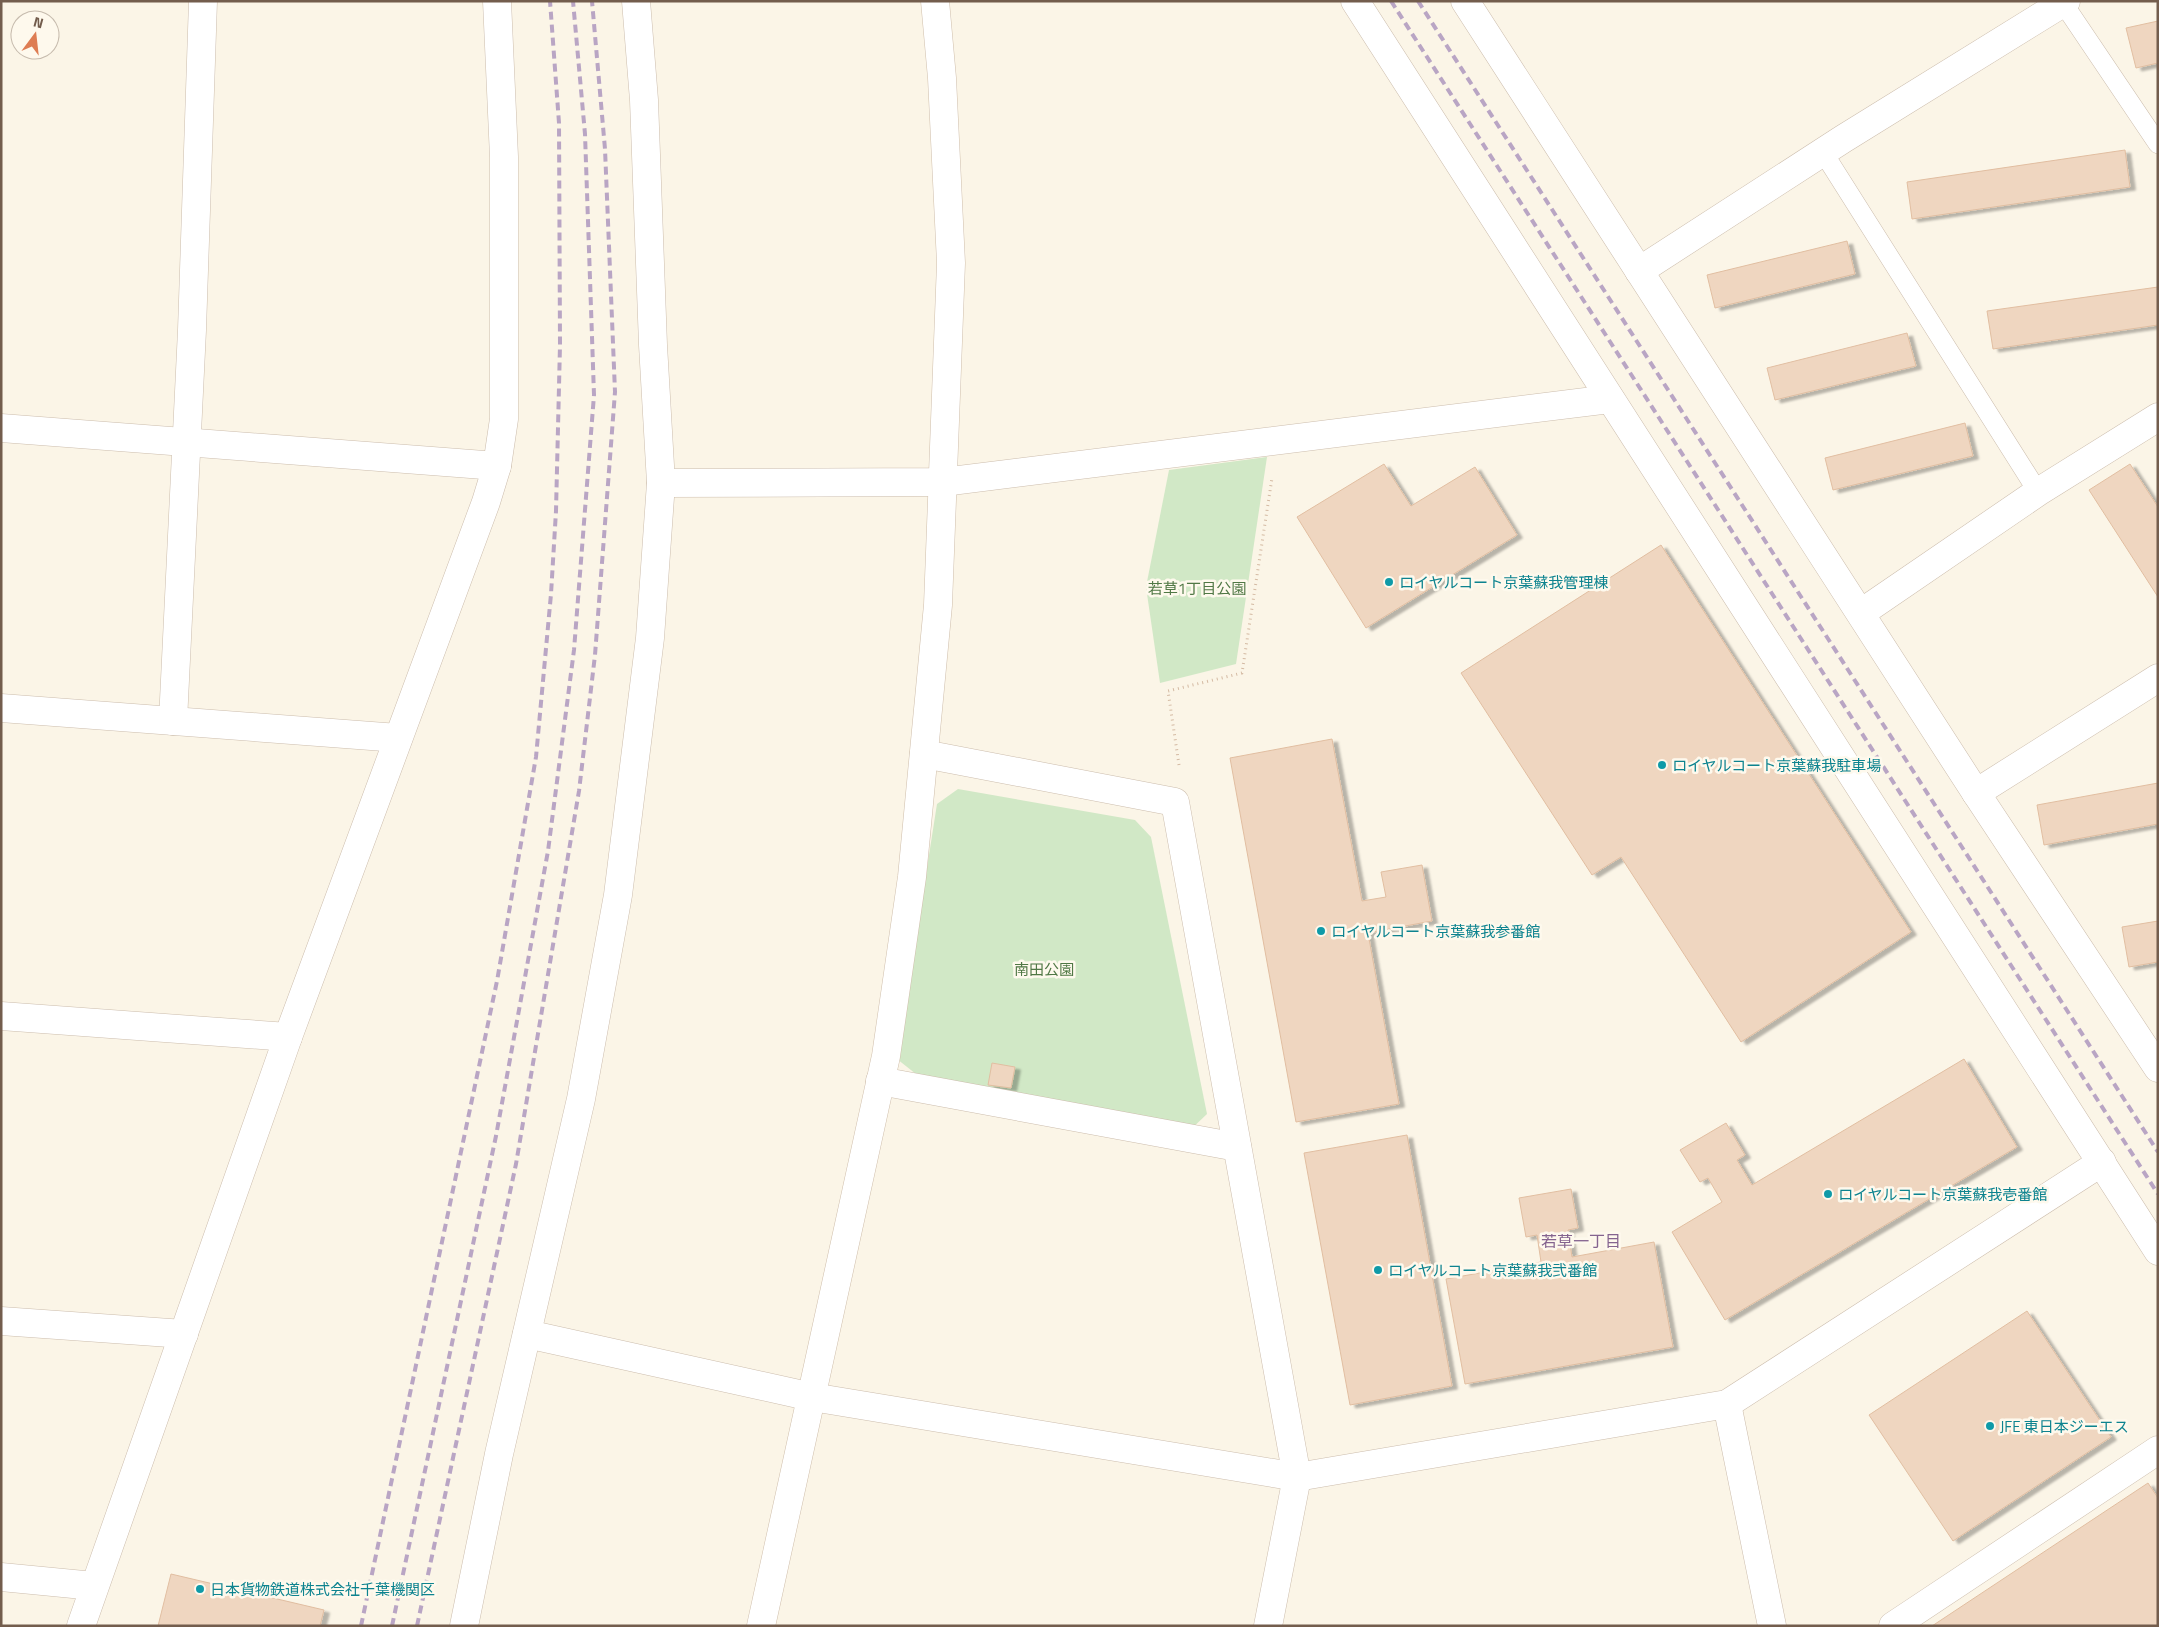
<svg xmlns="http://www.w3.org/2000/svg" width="2159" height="1627" font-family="'Titillium Web','Noto Sans JP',sans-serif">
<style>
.green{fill:#d1e8c6}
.building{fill:#efd6c0;stroke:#e1bea1;filter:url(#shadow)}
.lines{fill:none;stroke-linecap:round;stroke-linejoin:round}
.lane-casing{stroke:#ccbdad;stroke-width:20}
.street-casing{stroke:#ccbdad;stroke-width:29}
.secondary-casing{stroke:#cfbeab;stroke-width:29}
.path{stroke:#d4baa3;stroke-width:3;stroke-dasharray:1 4;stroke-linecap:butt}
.lane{stroke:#fff;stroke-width:19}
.street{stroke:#fff;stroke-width:28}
.secondary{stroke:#fff;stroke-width:28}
.rail{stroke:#b9a5c4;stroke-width:4;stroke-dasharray:8 5;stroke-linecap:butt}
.culture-dot{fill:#0f9aa8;stroke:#fef9ed;stroke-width:2}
.labels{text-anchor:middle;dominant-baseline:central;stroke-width:5;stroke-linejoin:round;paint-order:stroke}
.culture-label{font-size:15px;fill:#0d838f;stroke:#fef9ed;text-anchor:start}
.park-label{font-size:15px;fill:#507845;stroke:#fef9ed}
.neighbourhood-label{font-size:16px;fill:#85648f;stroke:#fef9ed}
</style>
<defs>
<filter id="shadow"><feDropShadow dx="5.5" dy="3" stdDeviation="1" flood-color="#0004"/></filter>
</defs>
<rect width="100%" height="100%" fill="#fbf5e7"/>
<g class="green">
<polygon points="1267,457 1236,664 1160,683 1146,587 1169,470"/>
<polygon points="958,789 1135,820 1151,837 1207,1114 1187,1133 921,1078 897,1059 937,804"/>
</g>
<g class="building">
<polygon points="2158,21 2158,63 2136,68 2126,28"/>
<polygon points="2125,150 2130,187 1912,219 1907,182"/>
<polygon points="1847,241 1855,274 1715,308 1707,275"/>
<polygon points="2158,287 2158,325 1993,349 1987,311"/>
<polygon points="1907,333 1916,366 1775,400 1767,368"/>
<polygon points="1965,423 1973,456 1833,490 1825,458"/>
<polygon points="1384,464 1411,506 1475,467 1517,535 1366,628 1297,517"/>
<polygon points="2130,464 2158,507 2158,597 2089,490"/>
<polygon points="1661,545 1911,932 1741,1042 1621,857 1592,875 1461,673"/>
<polygon points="1332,739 1362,901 1386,897 1381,872 1422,865 1432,921 1368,933 1399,1104 1296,1122 1230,758"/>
<polygon points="2158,783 2158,824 2044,845 2037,805"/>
<polygon points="2158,921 2158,962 2129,967 2122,927"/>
<polygon points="1964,1059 2017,1147 1725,1320 1672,1232 1722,1202 1708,1178 1700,1182 1680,1150 1726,1123 1745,1155 1737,1160 1752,1185"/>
<polygon points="992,1063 1015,1067 1011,1088 988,1085"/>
<polygon points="1407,1135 1452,1386 1350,1405 1304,1153"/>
<polygon points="1571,1189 1578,1228 1568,1230 1572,1257 1654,1242 1673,1347 1465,1384 1446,1279 1541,1262 1537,1235 1526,1237 1519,1198"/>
<polygon points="2027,1311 2111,1437 1953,1541 1869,1415"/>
<polygon points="2148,1483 2158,1498 2158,1626 1932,1626"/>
<polygon points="171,1574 324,1610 320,1626 158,1626"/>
</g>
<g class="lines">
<defs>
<g id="lane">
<polyline points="2063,3 2158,144"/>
<polyline points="1823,152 2038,492"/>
</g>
<g id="street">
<polyline points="1355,1 2158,1251"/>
<polyline points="1465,1 1976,793 2158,1068"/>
<polyline points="1639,271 1843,139 2066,1"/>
<polyline points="1,428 497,466"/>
<polyline points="661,483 943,482 1610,399"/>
<polyline points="1861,613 2038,492 2158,417"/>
<polyline points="1,708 398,738"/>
<polyline points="173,721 192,330 203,1"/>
<polyline points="924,754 1175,802 1297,1477 1268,1626"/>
<polyline points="1976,793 2158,678"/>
<polyline points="1,1016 288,1037"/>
<polyline points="880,1081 1237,1147"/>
<polyline points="1,1321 184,1334"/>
<polyline points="527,1334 812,1397 1297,1477 1727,1404 2102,1162"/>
<polyline points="1727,1404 1772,1626"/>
<polyline points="1,1577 94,1586"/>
<polyline points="81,1626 288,1037 486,502 497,466 504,419 504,157 497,1"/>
<polyline points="464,1626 499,1454 581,1099 618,895 650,638 661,483 653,345 644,100 636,1"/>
<polyline points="1893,1626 2158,1450"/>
</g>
<polyline id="secondary" points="761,1626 886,1056 912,877 938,605 951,263 942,78 935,1"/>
</defs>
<use href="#lane" class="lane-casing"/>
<use href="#street" class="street-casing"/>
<use href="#secondary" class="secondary-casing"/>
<polyline class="path" points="1179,765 1168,691 1242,673 1272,478"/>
<use href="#lane" class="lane"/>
<use href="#street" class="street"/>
<use href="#secondary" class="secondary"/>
<g class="rail">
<polyline points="1391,1 2158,1194"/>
<polyline points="1418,1 2158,1152"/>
<polyline points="361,1626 497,981 536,757 551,594 556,511 560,345 559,123 550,1"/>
<polyline points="392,1626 496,1136 548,851 574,650 594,395 585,134 573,1"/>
<polyline points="417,1626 516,1164 579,791 595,655 615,392 605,149 592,1"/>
</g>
</g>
<g class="culture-dot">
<circle cx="1389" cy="582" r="5"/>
<circle cx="1662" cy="765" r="5"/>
<circle cx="1321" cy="931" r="5"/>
<circle cx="1828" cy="1194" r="5"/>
<circle cx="1378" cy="1270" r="5"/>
<circle cx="1990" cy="1426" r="5"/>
<circle cx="200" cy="1589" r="5"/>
</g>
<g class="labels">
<g class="culture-label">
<text x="1399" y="582">ロイヤルコート京葉蘇我管理棟</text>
<text x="1672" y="765">ロイヤルコート京葉蘇我駐車場</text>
<text x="1331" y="931">ロイヤルコート京葉蘇我参番館</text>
<text x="1838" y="1194">ロイヤルコート京葉蘇我壱番館</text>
<text x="1388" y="1270">ロイヤルコート京葉蘇我弐番館</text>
<text x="2000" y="1426">JFE 東日本ジーエス</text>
<text x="210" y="1589">日本貨物鉄道株式会社千葉機関区</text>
</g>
<g class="park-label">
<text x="1197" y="588">若草1丁目公園</text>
<text x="1044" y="969">南田公園</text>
</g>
<g class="neighbourhood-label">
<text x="1581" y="1241">若草一丁目</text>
</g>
</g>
<rect width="2159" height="1627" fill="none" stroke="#735d4d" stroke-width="5"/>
<g transform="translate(35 35) rotate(15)"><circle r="24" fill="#fef9ed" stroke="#c6bbad"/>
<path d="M0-4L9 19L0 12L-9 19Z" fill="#de7d53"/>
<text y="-8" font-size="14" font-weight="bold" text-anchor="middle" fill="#735d4d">N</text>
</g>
</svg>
